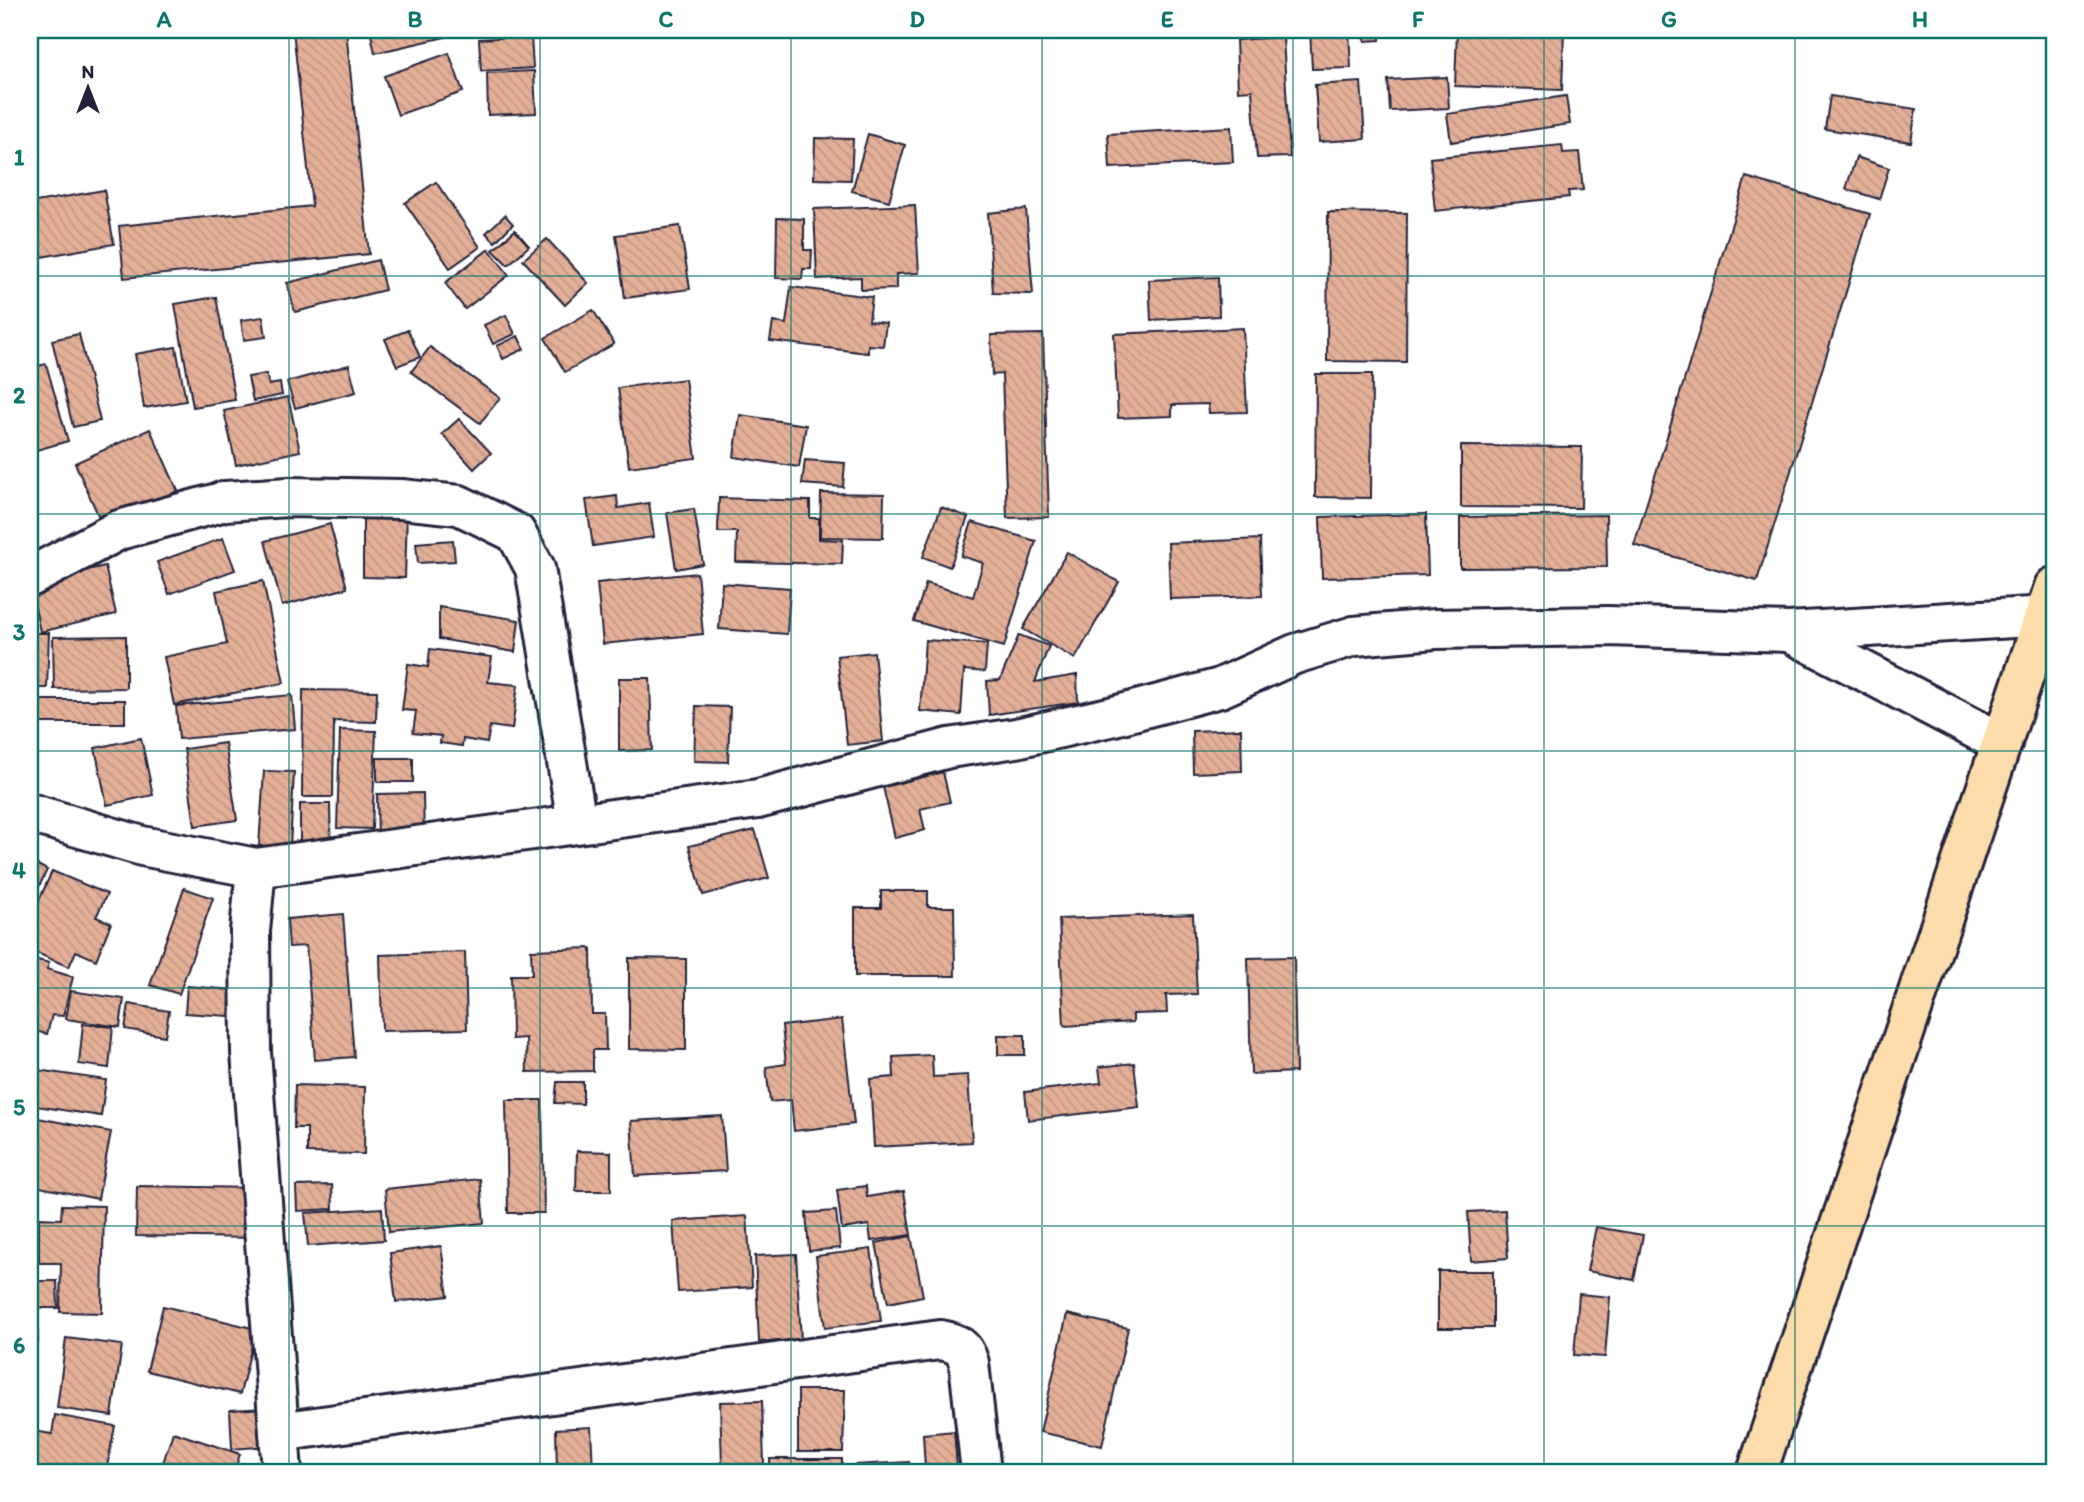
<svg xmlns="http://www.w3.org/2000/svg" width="2084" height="1502" font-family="Itim,sans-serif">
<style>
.building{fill:url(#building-back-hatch);stroke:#22223b;stroke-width:2}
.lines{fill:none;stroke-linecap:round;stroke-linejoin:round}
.minor-casing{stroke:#22223b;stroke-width:44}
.trunk-casing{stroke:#22223b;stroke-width:44}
.minor{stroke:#fff;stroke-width:38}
.trunk{stroke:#fddcac;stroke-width:38}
.grid{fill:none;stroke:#0f766e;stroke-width:2;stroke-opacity:0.55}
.neatline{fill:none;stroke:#0f766e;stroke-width:2.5}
.grid-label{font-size:23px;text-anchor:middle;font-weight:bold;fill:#0f766e}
</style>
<defs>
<pattern id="building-back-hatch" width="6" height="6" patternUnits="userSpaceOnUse" patternTransform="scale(1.75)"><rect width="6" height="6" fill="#e3af97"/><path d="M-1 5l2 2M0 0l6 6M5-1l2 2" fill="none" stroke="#c29683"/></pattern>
</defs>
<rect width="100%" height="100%" fill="#fff"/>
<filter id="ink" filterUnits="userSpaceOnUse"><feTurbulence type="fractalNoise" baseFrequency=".0143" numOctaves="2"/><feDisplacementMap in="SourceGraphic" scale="14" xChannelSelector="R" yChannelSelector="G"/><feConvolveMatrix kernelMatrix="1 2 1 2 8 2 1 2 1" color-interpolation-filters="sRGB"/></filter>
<g filter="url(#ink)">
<g class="building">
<polygon points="293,30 346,30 369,254 124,278 119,226 312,206"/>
<polygon points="370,30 476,30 375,53"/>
<polygon points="1310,30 1349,30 1351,68 1312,69"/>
<polygon points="1364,30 1380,30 1380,40 1365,41"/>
<polygon points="1457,30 1564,30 1562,90 1455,86"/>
<polygon points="531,36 533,68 481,71 479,39"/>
<polygon points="1283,37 1290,157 1257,158 1252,90 1238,91 1236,40"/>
<polygon points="449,53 463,92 398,115 384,76"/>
<polygon points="534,71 536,113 488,115 487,73"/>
<polygon points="1447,77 1449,108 1390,111 1388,80"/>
<polygon points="1361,82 1365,139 1319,142 1315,85"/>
<polygon points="1566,96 1570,124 1451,142 1447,114"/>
<polygon points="1830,96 1916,109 1911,142 1825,129"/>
<polygon points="1231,127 1233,162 1110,168 1108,134"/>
<polygon points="868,134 905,145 889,201 852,191"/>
<polygon points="815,138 853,139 851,180 814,179"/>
<polygon points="1562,145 1563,153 1579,152 1583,190 1568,191 1569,197 1435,211 1430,158"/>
<polygon points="1856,157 1889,168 1879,199 1846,189"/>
<polygon points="1746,177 1870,214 1757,581 1634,545"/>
<polygon points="436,182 480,247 450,268 405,203"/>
<polygon points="104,190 114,244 30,259 30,203"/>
<polygon points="915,205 919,273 896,274 896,289 861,290 861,277 817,279 814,209"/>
<polygon points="1026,209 1033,294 993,293 988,213"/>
<polygon points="1328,212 1407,213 1406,362 1327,361"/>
<polygon points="505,215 513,224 495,242 486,233"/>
<polygon points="777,218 804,219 804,250 812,250 811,269 803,269 802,279 776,278"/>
<polygon points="680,226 690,289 625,298 616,235"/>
<polygon points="515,230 529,246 508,265 493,250"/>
<polygon points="547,239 588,283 565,305 523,260"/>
<polygon points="489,249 509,275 465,309 445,283"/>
<polygon points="378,260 385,290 295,312 287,283"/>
<polygon points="1218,277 1219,316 1151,320 1149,280"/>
<polygon points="791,287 872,297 869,321 886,323 883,346 868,345 868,353 770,341 773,322 786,324"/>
<polygon points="216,297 235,400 193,407 175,304"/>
<polygon points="593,310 614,344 565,372 545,338"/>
<polygon points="506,315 515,334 493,344 484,325"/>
<polygon points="263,317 266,337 244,340 241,320"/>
<polygon points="1243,328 1247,412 1209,413 1208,404 1172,405 1172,416 1118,418 1114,334"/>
<polygon points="408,330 420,357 397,366 385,339"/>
<polygon points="79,334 100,421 73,427 52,340"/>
<polygon points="1043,334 1049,517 1007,518 1002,374 992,375 991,335"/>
<polygon points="518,336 524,349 503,359 497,346"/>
<polygon points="176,347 186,401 144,408 135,354"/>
<polygon points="430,347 500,398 480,423 411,372"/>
<polygon points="46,364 68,441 30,452 30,368"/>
<polygon points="349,365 356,392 295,408 287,382"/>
<polygon points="266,374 269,385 280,383 282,395 253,401 248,377"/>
<polygon points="1316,374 1372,374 1371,498 1315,497"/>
<polygon points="685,379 696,458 629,467 618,388"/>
<polygon points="288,397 300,451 236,465 224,411"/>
<polygon points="740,415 806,425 799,467 734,457"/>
<polygon points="459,419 491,453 474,469 442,434"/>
<polygon points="150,429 178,491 102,524 75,463"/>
<polygon points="1461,446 1582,447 1581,508 1461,507"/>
<polygon points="805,460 845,463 843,487 802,484"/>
<polygon points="821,493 884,494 883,538 820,537"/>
<polygon points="617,496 618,508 649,503 654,537 593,546 586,500"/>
<polygon points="719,498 810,501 810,518 819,518 819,539 843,540 842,564 736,562 737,532 718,532"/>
<polygon points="941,507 968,517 950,567 923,557"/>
<polygon points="694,509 703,564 676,569 667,513"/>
<polygon points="363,512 407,512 405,578 363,577"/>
<polygon points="1426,514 1428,575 1322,578 1320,517"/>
<polygon points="1606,515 1607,567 1460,568 1460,517"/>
<polygon points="972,522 1036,541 1004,647 914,621 926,583 973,597 983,563 961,556"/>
<polygon points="330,524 347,588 282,606 265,541"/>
<polygon points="223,538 235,570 169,594 157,562"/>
<polygon points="1260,539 1262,596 1170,599 1168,543"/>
<polygon points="453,540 455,561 418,563 416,543"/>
<polygon points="1067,552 1119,582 1075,659 1023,629"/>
<polygon points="105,566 116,614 40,632 30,583"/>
<polygon points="697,573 703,634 603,644 597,583"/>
<polygon points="263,581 284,683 174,705 164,657 227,644 216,591"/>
<polygon points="722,583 790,588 787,634 719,629"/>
<polygon points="439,607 519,620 515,652 439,639"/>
<polygon points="30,633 49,633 47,688 30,688"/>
<polygon points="1019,635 1049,646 1035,682 1077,675 1078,702 989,715 987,681 1000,680"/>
<polygon points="126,636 126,688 54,689 53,637"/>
<polygon points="925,640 987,644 985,672 964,670 961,715 920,711"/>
<polygon points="430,649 492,657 488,682 518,685 512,729 490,726 487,743 463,739 462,746 440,743 441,736 413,733 416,711 402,710 408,664 428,667"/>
<polygon points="874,652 883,741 847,745 837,656"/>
<polygon points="619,678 650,678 652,750 619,751"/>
<polygon points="303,690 377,691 376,722 334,721 333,797 302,797"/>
<polygon points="292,695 295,729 179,739 176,706"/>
<polygon points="30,700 125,700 125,723 30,723 30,766"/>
<polygon points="696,706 730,707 728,762 694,761"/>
<polygon points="1241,729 1242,771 1193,773 1192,731"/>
<polygon points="340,730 376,731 372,829 337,828"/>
<polygon points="141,738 153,795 107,805 95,748"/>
<polygon points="225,743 237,820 195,826 184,749"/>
<rect x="377" y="758" width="36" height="24"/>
<polygon points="264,771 294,772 290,848 259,846"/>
<polygon points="943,772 950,802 920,809 925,830 895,838 883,787"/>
<polygon points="423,793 424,843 378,843 377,794"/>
<polygon points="300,804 330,804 331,851 300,851"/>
<polygon points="755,830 769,878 703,895 689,846"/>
<polygon points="30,861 47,870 30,905"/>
<polygon points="52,871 107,894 96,917 111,923 96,960 76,951 69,967 30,950 30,921"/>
<polygon points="184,888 213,898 179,994 150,985"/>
<polygon points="881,891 928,891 928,907 954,907 955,976 855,976 855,908 881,908"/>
<polygon points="343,914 354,1057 315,1060 306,946 289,947 287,919"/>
<polygon points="1193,914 1197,994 1166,995 1167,1013 1133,1014 1133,1022 1064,1026 1059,919"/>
<polygon points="591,948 592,1014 605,1014 606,1050 593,1050 593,1071 527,1072 526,1038 512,1039 511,975 532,975 531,950"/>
<polygon points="465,952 467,1029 382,1031 380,955"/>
<polygon points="1294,957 1296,1072 1251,1074 1248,958"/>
<polygon points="30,958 49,963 47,969 73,977 63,1016 52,1015 47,1034 35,1031 31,1046"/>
<polygon points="629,958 686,959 686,1050 629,1049"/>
<polygon points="187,986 232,990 229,1016 185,1013"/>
<polygon points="71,991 124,999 120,1027 66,1019"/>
<polygon points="129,1004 169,1011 165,1036 125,1029"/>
<polygon points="842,1019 854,1124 794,1131 791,1100 770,1102 766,1067 786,1064 782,1026"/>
<polygon points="83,1024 113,1027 109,1068 79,1064"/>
<rect x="998" y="1035" width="27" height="20"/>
<polygon points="932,1055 933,1077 968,1075 972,1142 874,1147 870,1079 894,1077 893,1057"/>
<polygon points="1134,1063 1139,1107 1028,1120 1025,1092 1101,1083 1099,1067"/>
<polygon points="30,1069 106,1080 101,1116 30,1105"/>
<polygon points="557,1082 583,1082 583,1104 555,1103"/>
<polygon points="295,1085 365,1087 364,1154 307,1153 307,1128 294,1128"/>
<polygon points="506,1100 542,1100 544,1213 508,1213"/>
<polygon points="722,1116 726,1171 635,1176 631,1121"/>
<polygon points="38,1118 111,1132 98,1199 30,1185 30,1134 34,1134"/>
<polygon points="577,1151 611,1152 611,1191 576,1191"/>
<polygon points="480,1179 484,1223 389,1232 385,1189"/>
<polygon points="332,1185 333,1209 297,1211 296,1186"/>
<polygon points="137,1186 256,1188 256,1238 136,1236"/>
<polygon points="866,1186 867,1197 904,1191 911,1235 871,1241 869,1225 842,1229 837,1190"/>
<polygon points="62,1205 104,1206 102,1313 60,1312 61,1263 39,1263 39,1218 61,1219"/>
<polygon points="30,1207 38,1207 36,1237 30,1237"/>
<polygon points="382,1208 384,1240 308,1246 305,1213"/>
<polygon points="1505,1210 1508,1258 1471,1261 1468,1212"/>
<polygon points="836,1211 840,1248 809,1251 806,1213"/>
<polygon points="747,1216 752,1287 678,1292 673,1221"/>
<polygon points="1596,1227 1643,1235 1634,1280 1587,1271"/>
<polygon points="911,1236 923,1296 888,1303 876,1243"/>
<polygon points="441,1246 448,1296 396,1302 390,1253"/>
<polygon points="871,1249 881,1321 825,1328 816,1256"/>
<polygon points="796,1254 801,1340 759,1342 755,1256"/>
<rect x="1438" y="1271" width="55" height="57"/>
<polygon points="30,1281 57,1281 58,1308 30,1308"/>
<polygon points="1579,1294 1610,1297 1605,1357 1574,1355"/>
<polygon points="163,1306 256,1329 240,1394 147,1371"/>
<polygon points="30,1310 37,1310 38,1343 30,1343"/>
<polygon points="1067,1314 1128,1328 1102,1446 1040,1432"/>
<polygon points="66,1338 122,1345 112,1416 57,1408"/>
<polygon points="798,1390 845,1390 843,1452 798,1452"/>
<polygon points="762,1401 764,1464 722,1465 720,1402"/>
<polygon points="268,1408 269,1446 232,1449 230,1410"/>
<polygon points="55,1415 115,1426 106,1472 42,1472 42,1469 30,1467 33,1431 52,1434"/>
<polygon points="591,1427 593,1472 557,1472 556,1429"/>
<polygon points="954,1431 957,1467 925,1469 923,1434"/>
<polygon points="173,1432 240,1454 234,1472 173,1472 161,1469"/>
<rect x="770" y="1459" width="72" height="13"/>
<polygon points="909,1462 910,1472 854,1472 854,1465"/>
<polygon points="428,1467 428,1472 361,1472 361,1469"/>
</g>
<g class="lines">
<defs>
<g id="minor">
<polyline points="30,577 119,530 225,501 289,497 401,499 459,505 516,533 535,568 577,823"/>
<polyline points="1789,632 2002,743"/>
<polyline points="30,813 142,846 256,868 250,931 251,1052 282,1472"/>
<polyline points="256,868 758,799 949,748 1016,738 1114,716 1220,688 1295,654 1354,636 1435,629 1608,626 1789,632 2045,616 2054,620"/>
<path d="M279,1432l661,-92c17,3 24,6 29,23l12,109"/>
</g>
<polyline id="trunk" points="1757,1472 2054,587"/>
</defs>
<use href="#minor" class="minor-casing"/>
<use href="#trunk" class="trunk-casing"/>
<use href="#minor" class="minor"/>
<use href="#trunk" class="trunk"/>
</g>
</g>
<path class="grid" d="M289,30v1442M540,30v1442M791,30v1442M1042,30v1442M1293,30v1442M1544,30v1442M1795,30v1442M30,276h2024M30,514h2024M30,751h2024M30,988h2024M30,1226h2024"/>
<rect width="2084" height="1502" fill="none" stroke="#fff" stroke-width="77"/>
<g transform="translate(88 88)" stroke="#ffffff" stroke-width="5" paint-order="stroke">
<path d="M0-5L12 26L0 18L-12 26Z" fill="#22223b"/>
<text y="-10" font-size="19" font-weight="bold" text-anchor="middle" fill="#22223b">N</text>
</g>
<rect x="38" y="38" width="2008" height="1426" class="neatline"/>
<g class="grid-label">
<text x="164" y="27">A</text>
<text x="415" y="27">B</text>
<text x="666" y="27">C</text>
<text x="917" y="27">D</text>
<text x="1167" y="27">E</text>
<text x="1418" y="27">F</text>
<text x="1669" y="27">G</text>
<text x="1920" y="27">H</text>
<text x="19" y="165">1</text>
<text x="19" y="403">2</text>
<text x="19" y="640">3</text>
<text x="19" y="878">4</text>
<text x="19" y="1115">5</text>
<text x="19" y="1353">6</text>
</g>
</svg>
